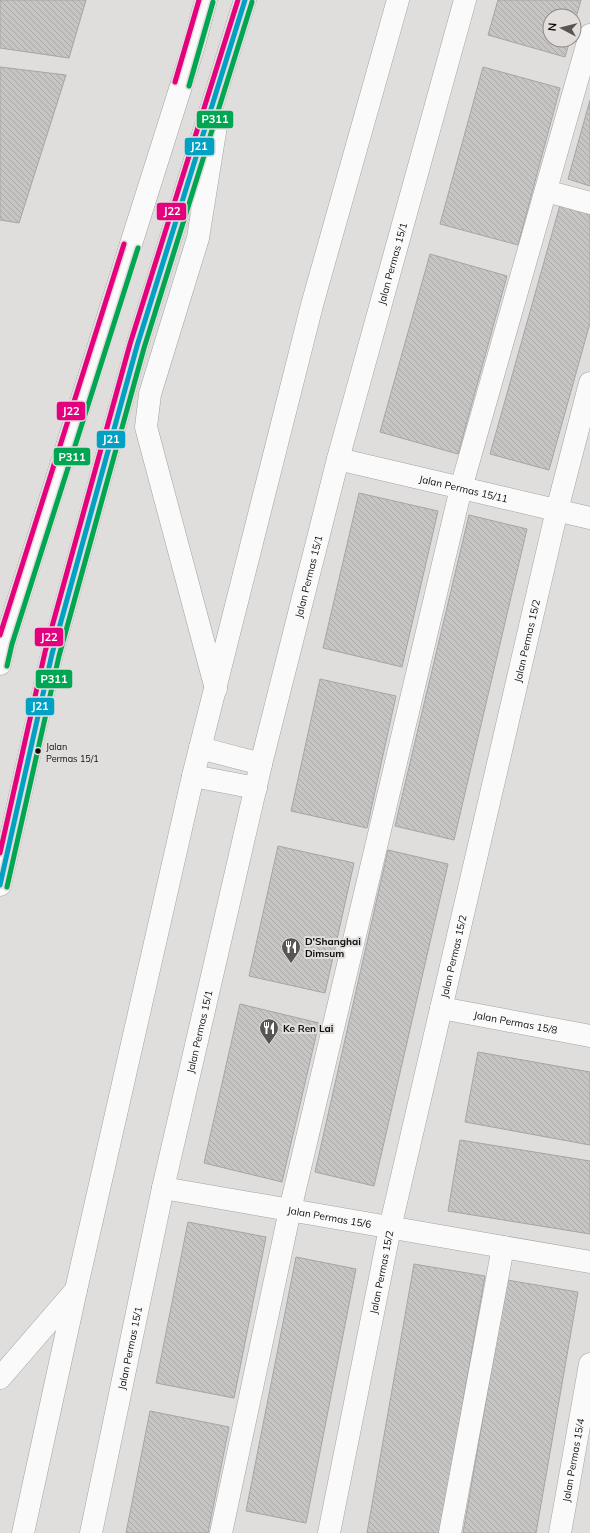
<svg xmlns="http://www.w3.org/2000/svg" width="590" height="1533" font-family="Mulish,sans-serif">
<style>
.building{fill:url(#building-back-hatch);stroke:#a6a4a4}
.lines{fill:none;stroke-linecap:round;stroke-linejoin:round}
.minor-casing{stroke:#a4a3a2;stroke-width:23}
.highway-casing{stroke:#a4a3a2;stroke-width:23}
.minor{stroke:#fafafa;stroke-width:22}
.highway{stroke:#fafafa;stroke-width:22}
.bus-1-casing{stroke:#e1dedc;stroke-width:8}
.bus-2-casing{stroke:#e1dedc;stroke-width:8}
.bus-3-casing{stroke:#e1dedc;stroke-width:8}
.bus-1{stroke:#01a1c4;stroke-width:5}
.bus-2{stroke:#00a651;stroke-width:5}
.bus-3{stroke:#e5007d;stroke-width:5}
.bus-dot{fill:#0e0d0c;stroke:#e1dedc;stroke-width:1.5}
.labels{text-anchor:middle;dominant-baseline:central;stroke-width:4;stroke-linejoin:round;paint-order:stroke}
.bus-label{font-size:9px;fill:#0e0d0c;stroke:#e1dedc;text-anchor:start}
.street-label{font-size:10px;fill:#0e0d0c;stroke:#e1dedc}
.poi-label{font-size:10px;font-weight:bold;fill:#0e0d0c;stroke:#e1dedc;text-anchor:start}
.line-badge{stroke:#e1dedc;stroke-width:1.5}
.badge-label{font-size:11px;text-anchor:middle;font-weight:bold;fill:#fff}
</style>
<defs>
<pattern id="building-back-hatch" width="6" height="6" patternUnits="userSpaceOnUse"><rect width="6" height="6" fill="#c6c5c4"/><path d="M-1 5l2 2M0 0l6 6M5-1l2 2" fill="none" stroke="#a9a8a7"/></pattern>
</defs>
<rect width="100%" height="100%" fill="#e0dedd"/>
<g class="building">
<polygon points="0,0 86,0 69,58 0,48"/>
<polygon points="498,0 581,0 574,25 574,16 550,16 550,40 570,40 565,57 488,35"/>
<polygon points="0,67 66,75 19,223 0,220"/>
<polygon points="483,67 560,88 518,245 440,224"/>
<polygon points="590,100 590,186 568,179"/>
<polygon points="560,205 590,213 590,323 549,470 490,454"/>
<polygon points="430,254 507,276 458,454 380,432"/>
<polygon points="359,493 438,511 402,667 323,648"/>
<polygon points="469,515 527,529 454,840 395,826"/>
<polygon points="320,679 396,696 367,828 291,811"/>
<polygon points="278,846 354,863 325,993 249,976"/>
<polygon points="388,850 448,864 374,1186 315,1172"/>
<polygon points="240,1004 319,1023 282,1182 204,1163"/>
<polygon points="478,1052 590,1072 590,1145 465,1122"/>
<polygon points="460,1140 590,1161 590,1234 448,1211"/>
<polygon points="188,1222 266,1237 234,1398 156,1383"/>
<polygon points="296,1257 356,1269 306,1523 246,1511"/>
<polygon points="414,1264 485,1276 440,1533 367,1533"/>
<polygon points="507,1280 578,1292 536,1533 463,1533"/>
<polygon points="150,1411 229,1427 208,1533 126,1533"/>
</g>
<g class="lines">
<defs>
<g id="minor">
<polyline points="546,191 590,203"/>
<path id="s1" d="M338,459l252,59"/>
<polyline points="200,748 261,764"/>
<polyline points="193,776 256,788"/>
<path id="s2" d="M441,1008l149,28"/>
<path id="s3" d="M163,1188l427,74"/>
<polyline points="23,1533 76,1290 193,776 312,305 398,0"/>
<path id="s4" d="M91,1533l72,-345 98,-424 77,-305 127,-459"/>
<polyline points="221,1533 290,1210 461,488 590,35"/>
<path id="s5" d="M329,1533l61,-305 167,-718 33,-127"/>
<polyline points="450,1533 503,1247"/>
<path id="s6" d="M560,1533l30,-169"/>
</g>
<g id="highway">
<polyline points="215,132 198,238 150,394 146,427 216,689"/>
<polyline points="0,664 5,642 194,45 206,0"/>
<polyline points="0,885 52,654 137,346 245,0"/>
<polyline points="0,1378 76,1290"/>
</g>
</defs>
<use href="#minor" class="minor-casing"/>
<use href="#highway" class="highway-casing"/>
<use href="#minor" class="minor"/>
<use href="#highway" class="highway"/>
<defs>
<polyline id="bus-1" points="0,885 52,654 137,346 245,0"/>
<g id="bus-2">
<polyline points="189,86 213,2"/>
<polyline points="7,666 12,644 138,248"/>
<polyline points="7,887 59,656 144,348 252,2"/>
</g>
<g id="bus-3">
<polyline points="175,82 199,0"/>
<polyline points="0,635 124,244"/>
<polyline points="0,853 45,652 130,344 238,0"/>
</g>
</defs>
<use href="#bus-1" class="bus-1-casing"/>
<use href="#bus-2" class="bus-2-casing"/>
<use href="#bus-3" class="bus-3-casing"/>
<use href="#bus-1" class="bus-1"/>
<use href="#bus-2" class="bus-2"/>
<use href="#bus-3" class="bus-3"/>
</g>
<defs>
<symbol id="restaurant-pin" viewBox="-11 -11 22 30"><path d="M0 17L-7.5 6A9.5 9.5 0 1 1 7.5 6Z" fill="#585655" stroke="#e1dedc"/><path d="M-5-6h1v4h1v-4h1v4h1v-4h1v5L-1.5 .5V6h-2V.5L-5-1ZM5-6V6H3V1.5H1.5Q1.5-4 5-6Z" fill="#fff"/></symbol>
</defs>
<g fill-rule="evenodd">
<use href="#restaurant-pin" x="280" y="936" width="22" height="30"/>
<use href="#restaurant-pin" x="258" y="1017" width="22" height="30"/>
</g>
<circle class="bus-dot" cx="38" cy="751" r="3.5"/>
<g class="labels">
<g class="bus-label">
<text x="46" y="746">Jalan<tspan x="46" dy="12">Permas 15/1</tspan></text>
</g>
<g class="street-label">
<text stroke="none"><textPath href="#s4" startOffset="1305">Jalan Permas 15/1</textPath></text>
<text stroke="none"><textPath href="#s1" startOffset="129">Jalan Permas 15/11</textPath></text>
<text stroke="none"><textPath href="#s4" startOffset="981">Jalan Permas 15/1</textPath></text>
<text stroke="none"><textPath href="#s5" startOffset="914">Jalan Permas 15/2</textPath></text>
<text stroke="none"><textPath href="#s5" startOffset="590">Jalan Permas 15/2</textPath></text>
<text stroke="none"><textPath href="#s2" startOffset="76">Jalan Permas 15/8</textPath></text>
<text stroke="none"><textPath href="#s4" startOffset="513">Jalan Permas 15/1</textPath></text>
<text stroke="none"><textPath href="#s3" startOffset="169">Jalan Permas 15/6</textPath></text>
<text stroke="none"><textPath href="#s5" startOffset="266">Jalan Permas 15/2</textPath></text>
<text stroke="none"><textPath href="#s4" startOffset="189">Jalan Permas 15/1</textPath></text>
<text stroke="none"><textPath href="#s6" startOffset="74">Jalan Permas 15/4</textPath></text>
</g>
<g class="poi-label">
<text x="305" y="941">D'Shanghai<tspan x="305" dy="12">Dimsum</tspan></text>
<text x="283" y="1028">Ke Ren Lai</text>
</g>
</g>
<g class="line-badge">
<rect x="196" y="110" width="38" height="19" rx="4" fill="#00a651"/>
<rect x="184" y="137" width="31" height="19" rx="4" fill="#01a1c4"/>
<rect x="156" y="202" width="31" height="19" rx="4" fill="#e5007d"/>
<rect x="56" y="401" width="30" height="20" rx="4" fill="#e5007d"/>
<rect x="96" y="430" width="30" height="19" rx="4" fill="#01a1c4"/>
<rect x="53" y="447" width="38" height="19" rx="4" fill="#00a651"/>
<rect x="34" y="627" width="30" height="20" rx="4" fill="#e5007d"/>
<rect x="35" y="669" width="38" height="20" rx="4" fill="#00a651"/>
<rect x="25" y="697" width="30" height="19" rx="4" fill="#01a1c4"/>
</g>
<g class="badge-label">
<text x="215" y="123">P311</text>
<text x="199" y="150">J21</text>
<text x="172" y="215">J22</text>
<text x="71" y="415">J22</text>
<text x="111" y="443">J21</text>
<text x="72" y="461">P311</text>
<text x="49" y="641">J22</text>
<text x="54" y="683">P311</text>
<text x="40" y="710">J21</text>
</g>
<g transform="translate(562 28) rotate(277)"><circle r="19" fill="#e1dedc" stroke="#8d8a89"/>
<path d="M0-3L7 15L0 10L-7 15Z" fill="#585655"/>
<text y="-6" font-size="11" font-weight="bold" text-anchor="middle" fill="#0e0d0c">N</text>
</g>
</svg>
